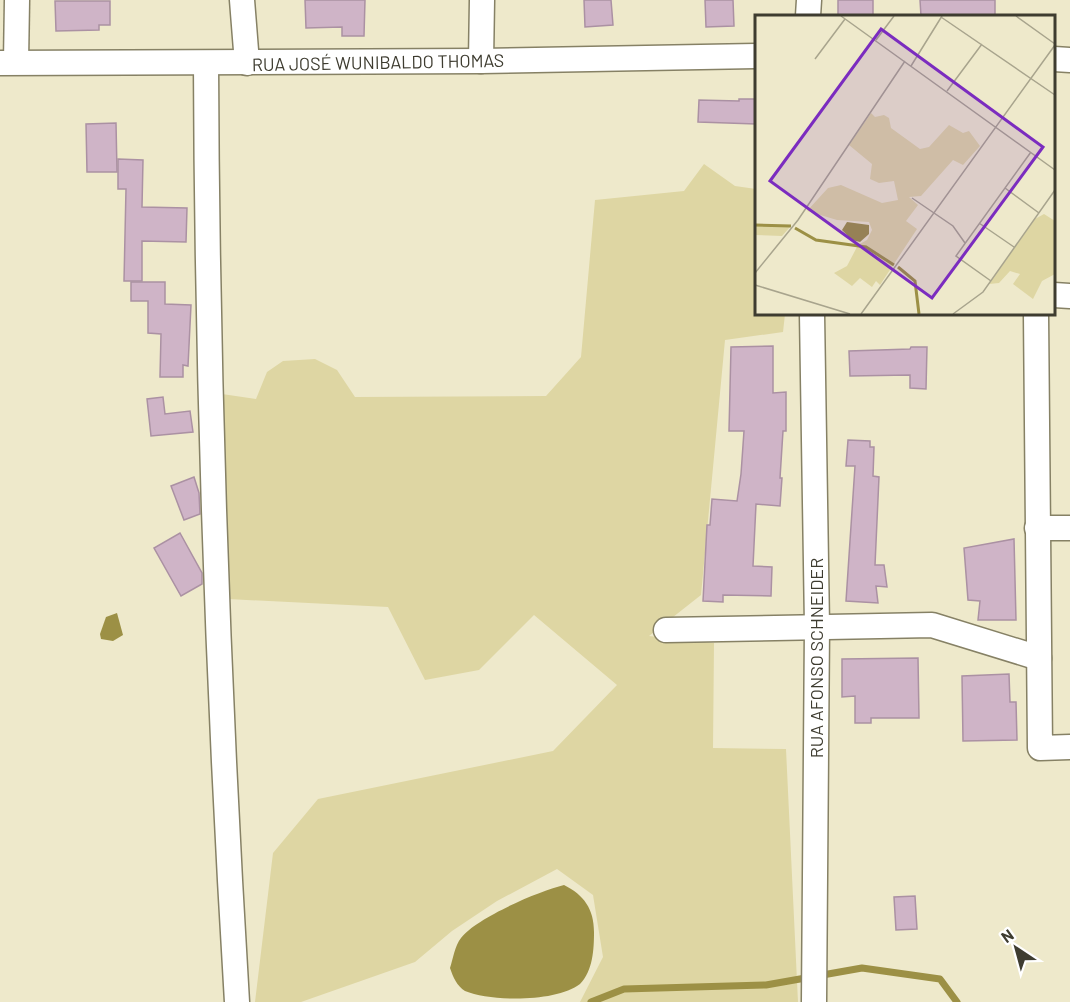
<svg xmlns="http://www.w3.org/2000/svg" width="1070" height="1002" font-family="Barlow,sans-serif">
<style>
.green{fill:#ded6a3}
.water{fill:#9c9045}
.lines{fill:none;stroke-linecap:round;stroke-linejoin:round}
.stream{stroke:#9c9045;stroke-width:7}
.building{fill:#cfb4c7;stroke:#ab91a3;stroke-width:1.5}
.street-casing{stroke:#868165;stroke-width:27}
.street{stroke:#fff;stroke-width:24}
.labels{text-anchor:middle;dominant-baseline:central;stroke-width:4.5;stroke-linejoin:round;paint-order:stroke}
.street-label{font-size:18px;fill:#3e3c30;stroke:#fff}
.inset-river{fill:none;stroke:#9c9045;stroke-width:3}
.inset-road{fill:none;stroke:#a8a48d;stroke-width:1.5}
.view{fill:#7b2cbf;fill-opacity:0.15;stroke:#7b2cbf;stroke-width:3}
.inset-edge{fill:none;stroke:#3e3c30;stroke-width:3}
</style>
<rect width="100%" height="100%" fill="#eee9cb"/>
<polygon class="green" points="704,164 735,186 756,189 756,314 785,314 783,332 725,340 701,595 649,636 714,643 713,748 786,749 798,1002 580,1002 603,957 593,895 557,869 497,901 452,931 415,962 301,1002 255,1002 273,853 318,799 553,751 617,685 534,615 479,670 425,680 388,607 228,599 222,394 256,399 267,372 283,361 315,359 337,370 355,397 546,396 581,357 595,200 684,191"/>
<g class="water">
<polygon points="117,613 123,635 113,641 101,639 100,634 106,617"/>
<path d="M564,885c20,10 30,24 30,47 0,17 -1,39 -14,52 -23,18 -88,18 -115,7 -8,-5 -12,-14 -15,-23 3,-9 5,-23 11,-30 15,-20 78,-47 103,-53z"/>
</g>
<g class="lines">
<polyline class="stream" points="591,1002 624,989 766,985 862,968 940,979 957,1002"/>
</g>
<g class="building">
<polygon points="305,0 365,0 364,36 342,36 342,27 306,28"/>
<polygon points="584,0 611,0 613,25 585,27"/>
<polygon points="705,0 733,0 734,26 706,27"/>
<rect x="838" y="0" width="35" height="16"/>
<polygon points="920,0 995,0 995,16 921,16"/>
<polygon points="55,1 110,1 110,25 99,25 99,30 56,31"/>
<polygon points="739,99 756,99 756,124 698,122 699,100 739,101"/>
<polygon points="116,123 117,172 87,172 86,124"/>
<polygon points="118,159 143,160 142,207 187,208 186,242 142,241 142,281 124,281 126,189 118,189"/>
<polygon points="131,282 165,282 165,304 191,305 188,366 183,365 183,377 160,377 161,334 148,333 148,301 131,301"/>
<polygon points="773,346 773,393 786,392 786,431 783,431 780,478 782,478 780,506 756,504 753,566 772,567 771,596 723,595 723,602 703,601 707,525 710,525 712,499 737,501 741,474 744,431 729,431 731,347"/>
<polygon points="911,347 927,347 926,389 910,388 910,375 850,376 849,351 910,349"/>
<polygon points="163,397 165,414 190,411 193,432 151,436 147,399"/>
<polygon points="848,440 870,441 870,447 874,447 873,476 879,477 875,565 884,565 887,587 876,586 878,603 846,601 855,466 846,466"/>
<polygon points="194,477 199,493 200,514 184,520 171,486"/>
<polygon points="180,533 202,573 202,584 181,596 154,548"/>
<polygon points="1014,539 1016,620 978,620 980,601 968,600 964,548"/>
<polygon points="918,658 919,718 871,718 871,723 855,723 855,696 842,697 842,659"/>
<polygon points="1009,674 1010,702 1016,702 1017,740 963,741 962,676"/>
<polygon points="915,896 917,929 896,930 894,897"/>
</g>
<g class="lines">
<defs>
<g id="street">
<polyline points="242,0 247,63"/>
<polyline points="808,16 809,0"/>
<polyline points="1054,59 1070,60"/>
<polyline points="481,61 482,0"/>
<polyline points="16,62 17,0"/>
<polyline points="0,63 481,61 756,56"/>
<path d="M206,63c1,313 12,627 31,939"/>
<polyline points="1054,295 1070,296"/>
<polyline points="812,314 817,626 814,1002"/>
<polyline points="1036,314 1040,748 1070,747"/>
<polyline points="1037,528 1070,528"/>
<polyline points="666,630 932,625 1039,658"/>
</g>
</defs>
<use href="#street" class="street-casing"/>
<use href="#street" class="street"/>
</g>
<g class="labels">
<g class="street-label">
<text transform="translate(378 62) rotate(-1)">RUA JOSÉ WUNIBALDO THOMAS</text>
<text transform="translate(816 658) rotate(-90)">RUA AFONSO SCHNEIDER</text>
</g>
</g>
<g transform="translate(755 15)">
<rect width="300" height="300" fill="#eee9cb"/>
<path d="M116,98l4,4 9,-2 5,3 2,10 29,21 9,-2 20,-22 14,8 6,-2 11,15 -17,19 -10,-5 -32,36 -12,1 9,8 -12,16 11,8 -37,56 -4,-4 -4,6 -12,-9 -8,8 -18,-13 13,-7 11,-21 9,-5 5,-10 -3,-8 -32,-2 -30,-9 21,-23 13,-3 41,18 16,-3 -4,-19 -15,2 -9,-4 2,-15 -23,-19zM289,199l11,7v53l-13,7 -9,18 -20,-15 7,-10 -10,-3 -11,12 -10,1 46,-65zM0,211h4l31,1 -8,9 -27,-1z" fill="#ded6a3"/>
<path d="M92,207l22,3v9l-9,8 -8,-2 -10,-10z" fill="#9c9045"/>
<path class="inset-river" d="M0,210l36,1M40,213l21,12 50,7 28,18M143,252l17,14 4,33"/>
<path class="inset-road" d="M86,1l214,154M261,1l39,28M186,2l114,78M121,25l18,-24M60,44l30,-40M156,51l31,-50M192,76l35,-47M250,173l34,25M157,183l41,28 12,17M224,208l35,24M0,258l43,-53 107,-159M236,266l-35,-25 75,-104M0,270l95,29M106,299l194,-269M198,299l30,-22 72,-102"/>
<path class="view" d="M126,14l162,118 -111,151 -162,-117z"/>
<rect width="300" height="300" class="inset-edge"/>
</g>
<g transform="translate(1016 948) rotate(324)" stroke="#ffffff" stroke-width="4.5" paint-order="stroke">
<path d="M0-4.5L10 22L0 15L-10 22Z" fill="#3e3c30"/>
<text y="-9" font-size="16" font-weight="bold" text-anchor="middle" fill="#3e3c30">N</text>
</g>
</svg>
